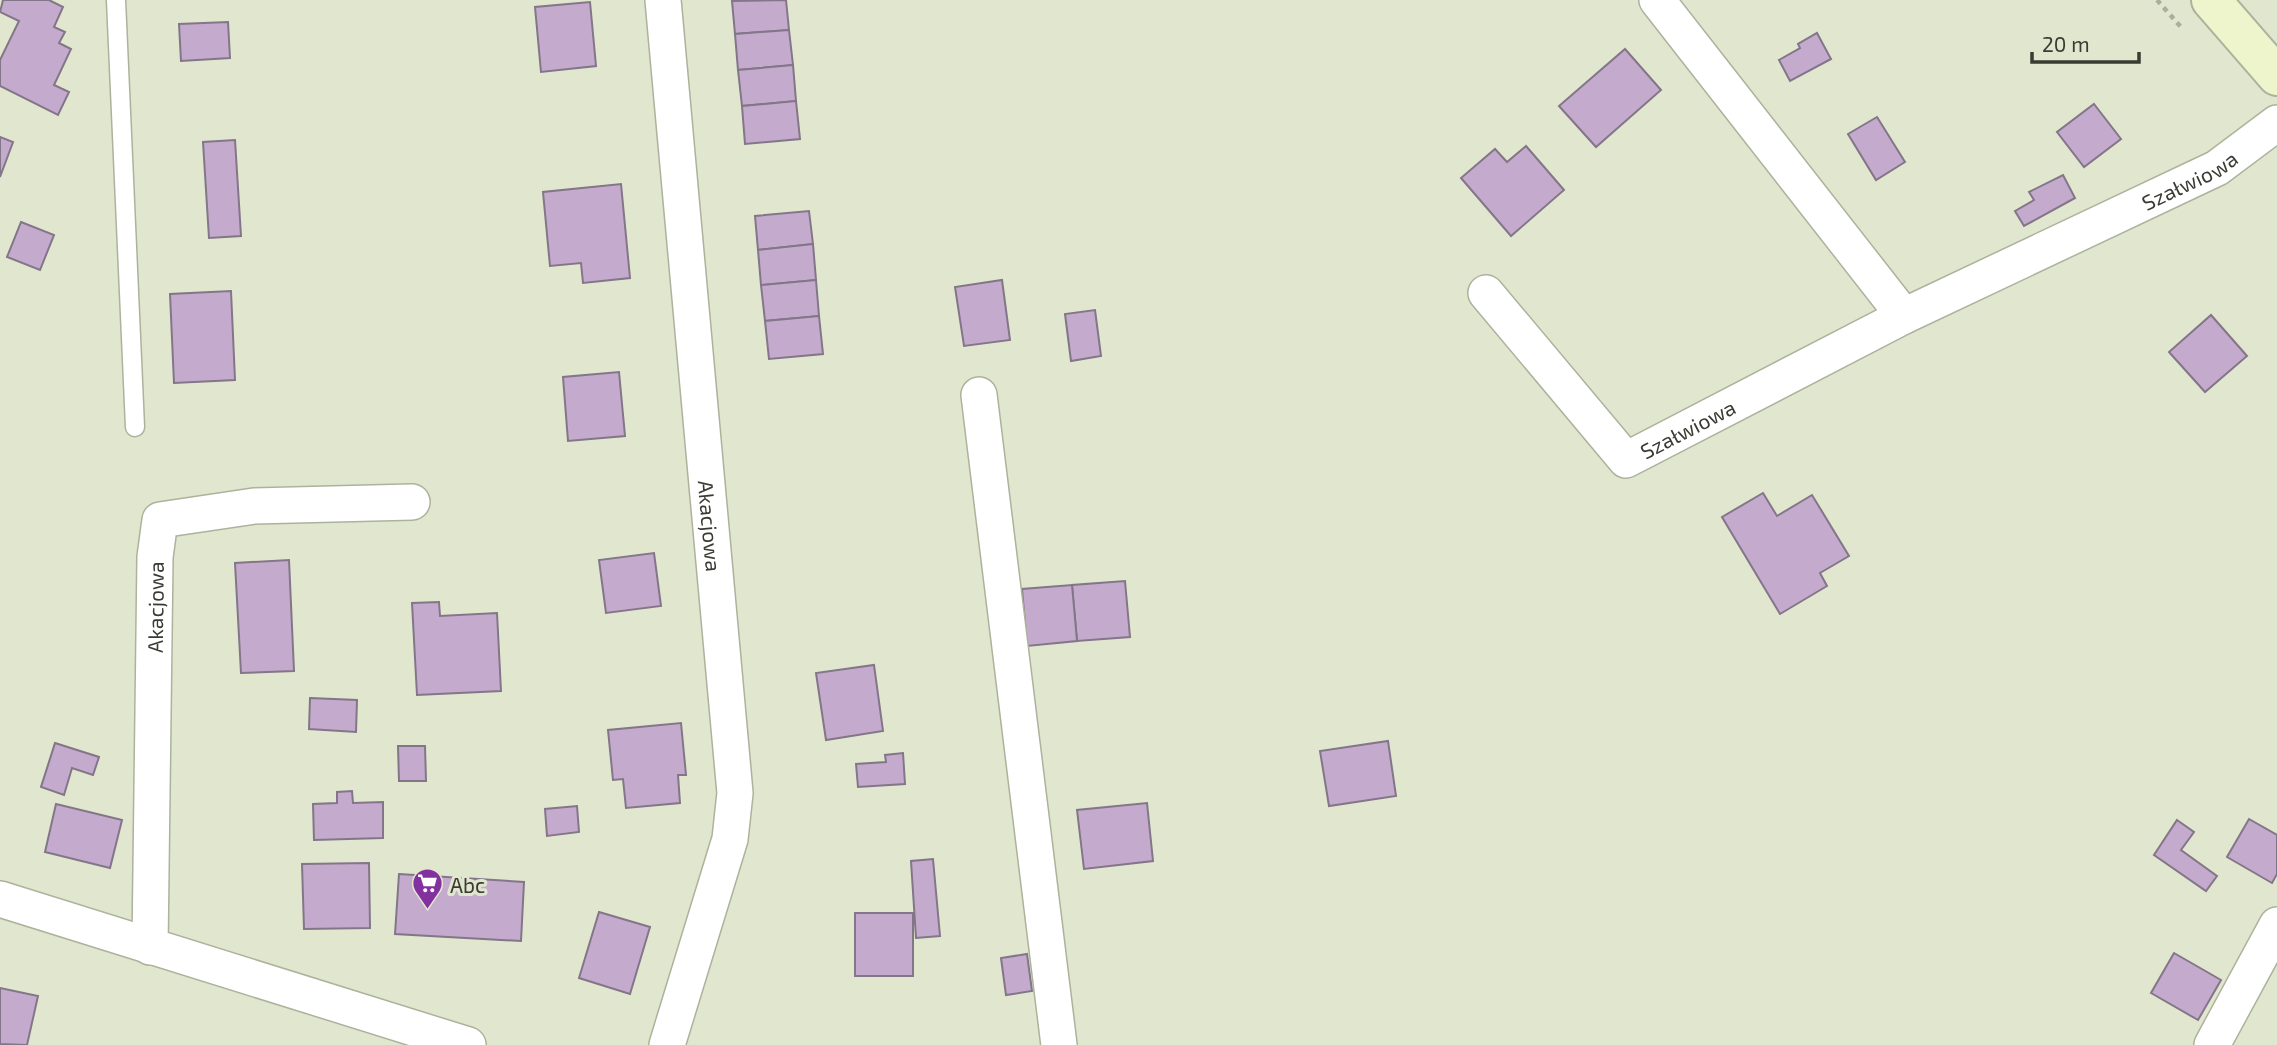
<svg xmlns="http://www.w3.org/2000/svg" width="2277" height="1045" font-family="'Exo 2',sans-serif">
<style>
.building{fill:#c4abce;stroke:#837688;stroke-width:2}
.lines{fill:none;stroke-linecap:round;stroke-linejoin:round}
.service-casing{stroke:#adb29c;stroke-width:21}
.minor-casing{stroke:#adb29c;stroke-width:38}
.secondary-casing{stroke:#adb29c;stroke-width:42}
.path{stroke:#abae9c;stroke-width:4.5;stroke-dasharray:5 5;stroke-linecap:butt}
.service{stroke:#fff;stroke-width:18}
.minor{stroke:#fff;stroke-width:35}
.secondary{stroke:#eef4cb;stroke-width:38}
.labels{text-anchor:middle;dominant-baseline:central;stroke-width:6;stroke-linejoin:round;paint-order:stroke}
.street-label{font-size:21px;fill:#3a3b33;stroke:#e1e6cf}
.poi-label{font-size:21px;fill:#3a3b33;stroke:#e1e6cf;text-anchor:start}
</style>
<rect width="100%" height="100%" fill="#e1e6cf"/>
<g class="building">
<polygon points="3,0 49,0 63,7 54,27 65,32 59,43 71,49 54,85 69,92 58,115 0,86 0,60 19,21 0,12"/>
<polygon points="786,0 789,30 735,34 732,1"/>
<polygon points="590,2 596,66 541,72 535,7"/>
<polygon points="228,22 230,58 181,61 179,24"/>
<polygon points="789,30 793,65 738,70 735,34"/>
<polygon points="1817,33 1831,59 1790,81 1779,60 1800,48 1798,44"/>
<polygon points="1625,49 1661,90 1596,147 1559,106"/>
<polygon points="793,65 796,101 742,106 738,70"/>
<polygon points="796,101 800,139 745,144 742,106"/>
<polygon points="2094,104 2121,139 2084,167 2057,132"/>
<polygon points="1877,117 1905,162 1876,180 1848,134"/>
<polygon points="0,137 13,142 0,177"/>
<polygon points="235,140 241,236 209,238 203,142"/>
<polygon points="1526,146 1564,190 1511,236 1461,178 1495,149 1507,162"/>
<polygon points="2063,175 2075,198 2024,226 2015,211 2034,200 2029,192"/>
<polygon points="621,184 630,278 583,283 581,263 550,266 543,192"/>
<polygon points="809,211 813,244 758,250 755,216"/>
<polygon points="21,222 54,235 40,270 7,257"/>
<polygon points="813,244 816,280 761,285 758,250"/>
<polygon points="816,280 819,316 765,321 761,285"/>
<polygon points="1002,280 1010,340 964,346 955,287"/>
<polygon points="231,291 235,380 174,383 170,294"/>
<polygon points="1095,310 1101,356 1071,361 1065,314"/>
<polygon points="2211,315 2247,356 2205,392 2169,352"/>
<polygon points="819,316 823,354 769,359 765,321"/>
<polygon points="619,372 625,436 568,441 563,377"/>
<polygon points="1763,493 1777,516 1812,495 1849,556 1820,573 1827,586 1780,614 1722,517"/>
<polygon points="654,553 661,606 606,613 599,560"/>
<polygon points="289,560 294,671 241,673 235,563"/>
<polygon points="1125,581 1130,637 1077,641 1072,585"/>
<polygon points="1072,585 1077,641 1027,646 1022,589"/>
<polygon points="439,602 440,616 497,613 501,691 417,695 412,603"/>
<polygon points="874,665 883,731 826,740 816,673"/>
<polygon points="310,698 357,700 356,732 309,729"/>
<polygon points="681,723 686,775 678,775 680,803 626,808 623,779 613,780 608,730"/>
<polygon points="1388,741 1396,796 1329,806 1320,751"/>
<polygon points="55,743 99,757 93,775 72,768 64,795 41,787"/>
<polygon points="398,746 425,746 426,781 399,781"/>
<polygon points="903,753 905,784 858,787 856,764 886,762 885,755"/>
<polygon points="352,791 353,803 383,802 383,838 314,840 313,804 337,803 337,792"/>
<polygon points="1147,803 1153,861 1084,869 1077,810"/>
<polygon points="56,804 122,820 110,868 45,852"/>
<polygon points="577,806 579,832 547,836 545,809"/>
<polygon points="2249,819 2277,835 2277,874 2272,883 2227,857"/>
<polygon points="2177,820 2194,832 2181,850 2217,876 2206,891 2154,855"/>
<polygon points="933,859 940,936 916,938 911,861"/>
<polygon points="369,863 370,928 304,929 302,864"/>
<polygon points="399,874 524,882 521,941 395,934"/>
<polygon points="599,912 650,927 630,994 579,978"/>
<rect x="855" y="913" width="58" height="63"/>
<polygon points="2174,953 2221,980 2198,1020 2151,993"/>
<polygon points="1027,954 1032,991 1006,995 1001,958"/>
<polygon points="0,988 38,996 27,1045 0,1044"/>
</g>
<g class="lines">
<defs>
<polyline id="service" points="116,0 135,427"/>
<g id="minor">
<path id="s1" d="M663,0l72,793 -5,46 -63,206"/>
<polyline points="1657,0 1904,316"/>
<path id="s2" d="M1486,293l140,167 278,-144 313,-148 60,-45"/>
<polyline points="979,395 1059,1045"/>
<polyline points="0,899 468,1045"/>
<path id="s3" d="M150,947l5,-390 5,-37 94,-14 158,-4"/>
<polyline points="2212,1045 2277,925"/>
</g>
<polyline id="secondary" points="2211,0 2277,76"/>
</defs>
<use href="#service" class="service-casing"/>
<use href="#minor" class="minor-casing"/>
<use href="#secondary" class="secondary-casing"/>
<polyline class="path" points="2157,0 2181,27"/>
<use href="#service" class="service"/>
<use href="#minor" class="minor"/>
<use href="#secondary" class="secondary"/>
</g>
<defs>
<symbol id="supermarket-pin" viewBox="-11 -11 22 30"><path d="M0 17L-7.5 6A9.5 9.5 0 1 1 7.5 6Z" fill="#8431a0" stroke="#e1e6cf"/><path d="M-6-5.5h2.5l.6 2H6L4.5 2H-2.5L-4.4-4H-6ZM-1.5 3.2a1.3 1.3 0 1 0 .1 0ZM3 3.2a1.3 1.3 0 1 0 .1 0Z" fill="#fff"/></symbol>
</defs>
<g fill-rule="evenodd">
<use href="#supermarket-pin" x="410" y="866" width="35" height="47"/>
</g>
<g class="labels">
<g class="street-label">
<text stroke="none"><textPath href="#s2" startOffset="847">Szałwiowa</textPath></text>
<text stroke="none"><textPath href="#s2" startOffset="287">Szałwiowa</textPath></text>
<text stroke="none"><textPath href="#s1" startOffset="528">Akacjowa</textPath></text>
<text stroke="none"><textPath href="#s3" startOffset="340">Akacjowa</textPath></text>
</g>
<g class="poi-label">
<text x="450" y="884">Abc</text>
</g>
</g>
<path d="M2032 52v10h107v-10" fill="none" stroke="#3a3b33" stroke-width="3.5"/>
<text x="2042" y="52" font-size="21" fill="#3a3b33" stroke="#e1e6cf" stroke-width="5" paint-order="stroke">20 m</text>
</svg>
